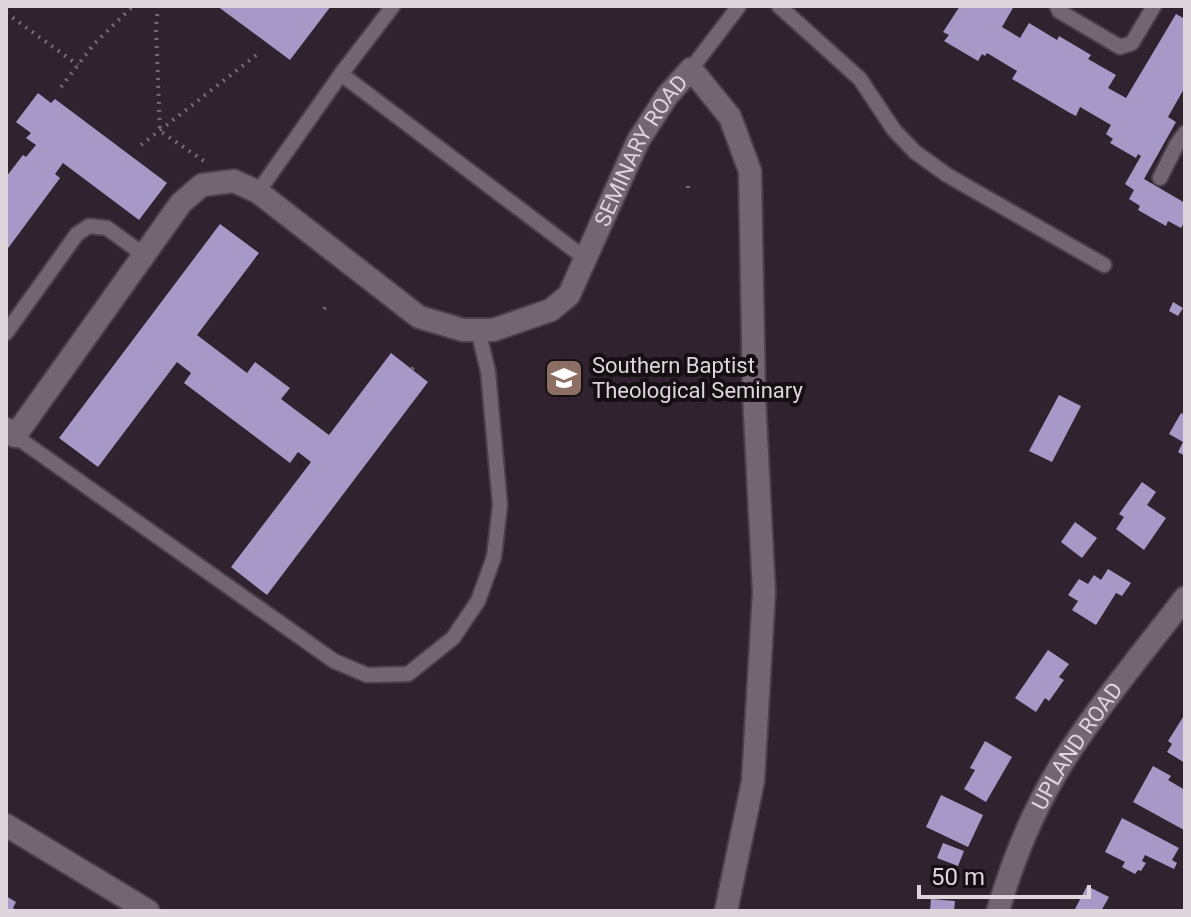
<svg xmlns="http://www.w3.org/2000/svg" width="1191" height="917" font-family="Roboto,sans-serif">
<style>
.building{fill:#a699c8}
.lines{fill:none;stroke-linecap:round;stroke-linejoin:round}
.service-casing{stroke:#4b404a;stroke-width:18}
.minor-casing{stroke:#4b404a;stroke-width:26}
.tertiary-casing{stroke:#4b404a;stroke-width:26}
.path{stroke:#786d77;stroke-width:4;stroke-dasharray:2 6;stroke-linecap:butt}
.service{stroke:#746572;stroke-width:14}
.minor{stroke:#746572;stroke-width:22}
.tertiary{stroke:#746572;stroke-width:22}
.labels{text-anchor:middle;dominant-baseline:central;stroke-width:8;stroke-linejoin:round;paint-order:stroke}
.street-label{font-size:22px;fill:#ded5dd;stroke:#150f14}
.poi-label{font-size:22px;fill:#ded5dd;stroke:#150f14;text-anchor:start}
</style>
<rect width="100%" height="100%" fill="#30232f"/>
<g class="building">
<polygon points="217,6 331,6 290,60"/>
<polygon points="960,6 1014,6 1002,27 1020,38 1029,23 1057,40 1059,36 1091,55 1088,59 1116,75 1108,88 1126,98 1176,14 1185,19 1185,87 1168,117 1176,122 1144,179 1185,203 1185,221 1181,228 1168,221 1166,226 1138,210 1140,206 1129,199 1134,190 1125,184 1141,156 1138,154 1136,158 1110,143 1113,139 1106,134 1111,125 1080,107 1076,116 1070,113 1012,79 1017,71 987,53 985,56 982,54 978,61 944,41 949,35 943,32"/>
<polygon points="38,93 51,103 55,99 167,183 139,220 63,163 55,174 60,178 6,251 6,177 23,155 26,157 36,145 26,138 31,133 16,122"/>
<polygon points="220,224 259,253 197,335 247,373 255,362 290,388 281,399 329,435 391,353 428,382 267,595 231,567 311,462 298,452 290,463 184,383 191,373 177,362 98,467 59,438"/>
<polygon points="1173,302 1183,308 1178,316 1169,311"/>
<polygon points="1059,395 1081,406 1052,462 1029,451"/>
<polygon points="1181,413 1185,415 1185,456 1178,452 1183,442 1169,434"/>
<polygon points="1142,482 1156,492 1147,505 1166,518 1144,550 1116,529 1124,517 1119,514"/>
<polygon points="1075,522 1097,538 1082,558 1061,542"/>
<polygon points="1108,569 1131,583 1122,596 1116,593 1096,625 1072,610 1078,601 1068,595 1079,579 1088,584 1094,575 1101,580"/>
<polygon points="1048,650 1069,664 1059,677 1064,680 1049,701 1045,698 1036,712 1015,698"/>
<polygon points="1185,714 1185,763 1167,752 1172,744 1168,741"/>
<polygon points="985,741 1012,757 986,802 964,789 975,770 970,768"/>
<polygon points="1153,766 1171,776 1168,780 1185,790 1184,830 1133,802"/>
<polygon points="941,795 983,815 968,847 926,827"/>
<polygon points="1122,818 1179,848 1172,860 1177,863 1174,869 1145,855 1142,861 1146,863 1141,871 1138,870 1135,874 1122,867 1125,862 1105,852"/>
<polygon points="943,843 964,851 958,866 937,858"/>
<polygon points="1087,886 1109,897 1101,911 1074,911"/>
<polygon points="6,896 16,902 13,908 17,911 6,911"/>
<polygon points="931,899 955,901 954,911 930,911"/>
</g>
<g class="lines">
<defs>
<g id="service">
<polyline points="779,6 860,79 894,130 915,152 947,175 1104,265"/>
<polyline points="1057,6 1059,11 1120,47 1132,43 1154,6"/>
<polyline points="691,69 739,6"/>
<polyline points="341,74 586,259"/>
<polyline points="1160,178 1177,144 1185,133"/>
<polyline points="258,192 341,74 393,6"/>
<polyline points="6,333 77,234 89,226 107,228 144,255"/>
<polyline points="15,436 334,661 367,675 408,674 453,638 478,601 494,557 500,505 488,371 478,330"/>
</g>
<g id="minor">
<path id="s1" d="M6,429l9,7 166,-233 21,-18 32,-4 24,11 161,125 44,13h30l58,-20 18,-15 69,-154 29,-45 24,-27 39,48 20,54 4,224 10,197 -11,189 -27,130"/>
<path id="s2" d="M998,911c15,-52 37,-105 66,-151 36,-56 80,-109 121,-162"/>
</g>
<polyline id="tertiary" points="6,825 148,911"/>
</defs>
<use href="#service" class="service-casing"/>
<use href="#minor" class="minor-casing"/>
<use href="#tertiary" class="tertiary-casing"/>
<g class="path">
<polyline points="158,6 156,27 160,131 207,163"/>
<polyline points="6,13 78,65"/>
<polyline points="61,87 94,44 133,6"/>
<polyline points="141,145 259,53"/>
<polyline points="688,186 688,193"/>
<polyline points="324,309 328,304"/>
<polyline points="412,369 415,366"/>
</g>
<use href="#service" class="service"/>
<use href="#minor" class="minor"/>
<use href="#tertiary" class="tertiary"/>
</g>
<defs>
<symbol id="university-square" viewBox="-11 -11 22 22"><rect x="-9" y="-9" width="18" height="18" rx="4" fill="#8d6e63" stroke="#150f14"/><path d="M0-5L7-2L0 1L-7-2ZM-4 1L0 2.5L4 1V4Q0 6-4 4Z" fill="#fff"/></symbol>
</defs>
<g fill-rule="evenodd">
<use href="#university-square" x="542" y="356" width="44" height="44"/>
</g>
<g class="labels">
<g class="street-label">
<text stroke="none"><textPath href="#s1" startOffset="910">SEMINARY ROAD</textPath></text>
<text stroke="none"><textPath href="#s2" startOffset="184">UPLAND ROAD</textPath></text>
</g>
<g class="poi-label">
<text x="592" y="365">Southern Baptist<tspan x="592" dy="25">Theological Seminary</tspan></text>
</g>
</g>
<rect width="1191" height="917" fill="none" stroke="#ded5dd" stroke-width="16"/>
<path d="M919 885v12h170v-12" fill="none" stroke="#ded5dd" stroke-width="4"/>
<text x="931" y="885" font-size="24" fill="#ded5dd" stroke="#150f14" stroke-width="6" paint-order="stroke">50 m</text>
</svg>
